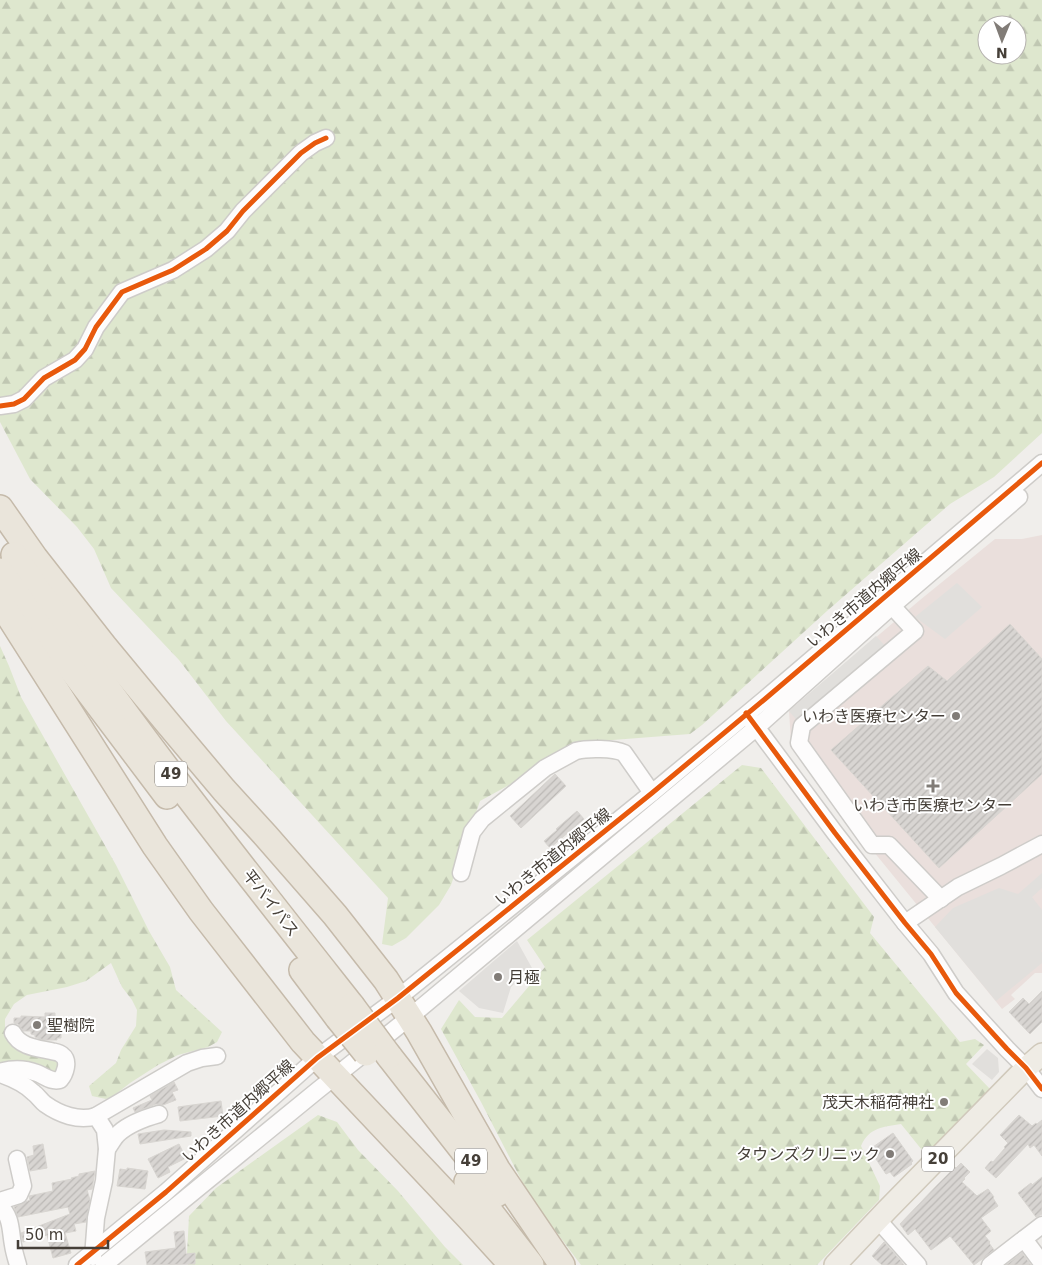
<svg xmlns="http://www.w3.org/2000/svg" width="1042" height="1265" font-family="'DejaVu Sans','Noto Sans JP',sans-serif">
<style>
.medical{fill:#eadfdc}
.forest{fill:url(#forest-firs);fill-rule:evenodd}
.parking{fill:#e1dfdc}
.building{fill:url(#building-hatch);stroke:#d8d5d1}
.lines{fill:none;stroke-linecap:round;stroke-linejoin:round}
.minor-casing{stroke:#ceccc9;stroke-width:19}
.major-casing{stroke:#d0c9bb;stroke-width:24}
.highway-casing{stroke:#c5baaa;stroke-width:28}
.minor{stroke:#fdfcfc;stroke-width:16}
.major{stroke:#efece5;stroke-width:21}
.highway{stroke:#eae5db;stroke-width:25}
.highway-bridge-casing{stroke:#c5baaa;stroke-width:28;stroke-linecap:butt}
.highway-bridge{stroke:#eae5db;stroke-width:25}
.cycleway-casing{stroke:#fff;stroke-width:8}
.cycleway{stroke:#e8590c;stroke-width:5}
.poi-dot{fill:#817c77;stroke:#fff;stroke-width:2}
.labels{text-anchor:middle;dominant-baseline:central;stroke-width:4;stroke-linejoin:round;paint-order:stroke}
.shield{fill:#fff;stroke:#7d7974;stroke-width:1}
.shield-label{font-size:15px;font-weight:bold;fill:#453f38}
.street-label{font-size:16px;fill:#453f38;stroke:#fff}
.poi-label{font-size:16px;fill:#453f38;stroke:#fff;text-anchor:end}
</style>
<defs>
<pattern id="forest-firs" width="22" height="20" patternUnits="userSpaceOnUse" patternTransform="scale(1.25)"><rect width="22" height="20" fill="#dee7ce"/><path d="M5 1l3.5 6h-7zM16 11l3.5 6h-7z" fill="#c0c7b2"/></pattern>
<pattern id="building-hatch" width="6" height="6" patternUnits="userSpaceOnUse" patternTransform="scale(1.25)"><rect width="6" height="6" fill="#d8d5d2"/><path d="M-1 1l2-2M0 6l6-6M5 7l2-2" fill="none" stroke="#bbb8b5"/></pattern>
</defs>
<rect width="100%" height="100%" fill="#f0eeeb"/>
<polygon class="medical" points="1042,535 1042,973 1035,973 1011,995 1015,999 1002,1009 856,830 791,742 789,711 920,600 995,539 1022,539"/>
<g class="forest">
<path d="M0,0h1042v433l-48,44 -44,27 -123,107 -125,114 -12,9 -103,8 -107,59 -29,84 -12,20 -33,33 -14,8 -10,-2 6,-46 -162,-177 -47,-61 -68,-72 -17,-39 -17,-22 -47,-48 -30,-57zM987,25h30v30h-30z"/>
<polygon points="0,646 9,666 21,697 116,865 149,931 170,967 176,990 222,1032 217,1042 208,1047 178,1055 158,1065 130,1083 112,1097 106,1099 92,1096 89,1086 116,1063 121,1050 136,1026 137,1010 132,1000 122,987 111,963 86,981 67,987 27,995 14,1004 5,1019 5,1033 13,1045 54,1060 59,1064 56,1075 0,1067"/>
<path d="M742,765l19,3 113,149 -4,16 90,109 15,-3 9,6 -18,19 24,25 -64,66 -25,-31c-17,3 -32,3 -40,22l19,40 -1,14 -62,65h-236l-51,-68 -49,-95 -40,-73 18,-29 16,17 27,1 43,-51 -18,-27z"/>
<polygon points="318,1115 337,1122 358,1150 398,1191 445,1247 463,1265 188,1265 187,1254 189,1216 216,1188"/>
</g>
<g class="parking">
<polygon points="957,583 982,607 945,639 915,617"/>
<polygon points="876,636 886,647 800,724 789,711"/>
<polygon points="1042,873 1042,888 1032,897 1042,910 1042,950 1041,951 1042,952 1042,963 996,1001 935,927 953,908 999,888 1018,894"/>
<polygon points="517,941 532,968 511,987 503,1013 479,1008 459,991"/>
<polygon points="987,1049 998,1058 999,1072 992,1080 972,1064"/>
</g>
<g class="building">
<polygon points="1010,624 1042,659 1042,774 939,868 831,750 928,666 947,681"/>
<polygon points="555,774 566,786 521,828 510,816"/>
<polygon points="577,811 584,819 550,848 544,841 557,830 556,829"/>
<polygon points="1042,991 1042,1022 1030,1034 1009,1012 1023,998 1029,1004"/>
<polygon points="45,1013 55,1013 55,1019 61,1019 61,1038 57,1038 57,1040 44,1040 35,1037 35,1035 31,1034 31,1031 23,1031 18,1024 14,1023 14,1018 21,1018 21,1016 45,1017"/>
<polygon points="174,1082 178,1090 172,1092 176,1100 163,1105 156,1104 135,1112 133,1108 152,1100 150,1096"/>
<polygon points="221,1101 223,1116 180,1121 178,1107"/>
<polygon points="1019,1115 1032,1126 1036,1123 1037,1124 1042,1120 1042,1156 1034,1145 1030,1148 1028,1144 996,1178 985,1168 991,1161 993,1162 1005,1148 1004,1147 1008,1143 1000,1135"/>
<polygon points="164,1130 191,1132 191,1136 140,1144 138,1134"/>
<polygon points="893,1133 913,1161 911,1163 912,1164 894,1177 890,1172 886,1174 876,1159 878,1157 874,1151 875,1150 873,1147"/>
<polygon points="43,1144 47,1168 30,1171 27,1157 34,1155 33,1146"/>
<polygon points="179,1144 186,1158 168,1167 170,1172 158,1178 148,1159"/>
<polygon points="961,1163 970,1172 964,1178 965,1179 962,1182 977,1196 988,1189 994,1197 993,1198 998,1206 981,1218 991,1231 985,1236 990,1242 989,1243 994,1250 974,1265 950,1236 931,1250 915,1229 908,1235 900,1224 940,1182 955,1167 956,1168"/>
<polygon points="127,1168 148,1171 145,1189 117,1186 120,1169 127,1170"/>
<polygon points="95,1171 92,1189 87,1190 90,1200 86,1222 74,1224 76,1231 65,1233 71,1253 53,1258 47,1235 23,1242 21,1233 70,1214 68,1207 18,1217 14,1207 30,1200 29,1196 53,1191 52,1183 72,1179 71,1178 79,1176 79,1174"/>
<polygon points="1042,1177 1042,1214 1036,1217 1018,1193 1031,1183 1032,1185"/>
<polygon points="184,1231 186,1254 195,1253 195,1264 147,1265 145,1252 176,1248 174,1232"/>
<polygon points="884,1242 900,1260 904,1265 882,1265 872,1256"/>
<polygon points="1022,1253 1031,1265 1006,1265"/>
</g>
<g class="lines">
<defs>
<g id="minor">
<polyline points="0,406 14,404 24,399 44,378 75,360 85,349 96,327 122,292 173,270 206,249 227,231 243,211 301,153 315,143 326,138"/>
<polyline points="892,606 915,631 802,726 799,743 872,845 889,845 941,899"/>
<polyline points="751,720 835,833 905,923 931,954 956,993 1007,1049 1026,1068 1042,1089"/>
<path d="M461,873l11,-41 10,-13 63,-51 31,-17c11,-3 38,-3 48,2l28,40"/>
<polyline points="905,923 958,887 1001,866 1042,844"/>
<path d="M0,1072c12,-4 24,-4 37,1 8,3 13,9 23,7 5,-6 10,-19 2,-25 -3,-3 -8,-3 -11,-4 -14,-3 -31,-4 -38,-18"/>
<path d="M0,1074c12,4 25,10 34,19 4,3 7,8 11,11 14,10 34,18 51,12l91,-53 15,-5 15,-2"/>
<path d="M107,1149c4,-5 7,-12 12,-16 10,-9 26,-15 40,-19"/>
<polyline points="0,1201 19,1195 23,1186 17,1159"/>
<path d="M0,1206c12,12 10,23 13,39 1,7 3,13 5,20"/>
<polyline points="878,1220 918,1265"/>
<polyline points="1024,1239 1042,1263"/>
<polyline points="93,1257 96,1218 104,1181 107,1149 105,1130 96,1116"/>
<polyline points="77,1265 166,1192 317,1058 398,998 652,793 765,699 1042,463"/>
<polyline points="104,1265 318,1090 410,1017 757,727 892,606 1019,497"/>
<polyline points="990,1265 1042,1225"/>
</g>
<polyline id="major" points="835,1265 887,1210 1026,1068 1042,1054"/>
<g id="highway">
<polyline points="0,508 35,558 104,646 166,721 224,790 266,836 335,915 386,980 419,1032 497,1169 562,1265"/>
<path d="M14,555c104,156 222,304 338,451"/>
<polyline points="0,571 41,629 167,796"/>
<polyline points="0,602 155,846 201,911 303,1042 470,1219 512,1265"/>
<polyline points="302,970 338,1018"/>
<polyline points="389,1056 497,1194"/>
<polyline points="467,1182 531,1265"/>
</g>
</defs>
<use href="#minor" class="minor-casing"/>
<use href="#major" class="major-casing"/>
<use href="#highway" class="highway-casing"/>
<use href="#minor" class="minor"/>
<use href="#major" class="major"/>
<use href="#highway" class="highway"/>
<defs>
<g id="highway-bridge">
<polyline points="352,1006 389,1056"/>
<polyline points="338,1018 366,1053"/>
</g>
</defs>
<use href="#highway-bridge" class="highway-bridge-casing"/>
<use href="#highway-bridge" class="highway-bridge"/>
<defs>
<g id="cycleway">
<polyline points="0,406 14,404 24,399 44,378 75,360 85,349 96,327 122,292 173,270 206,249 227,231 243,211 301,153 315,143 326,138"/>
<polyline points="746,713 835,833 905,923 931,954 956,993 1007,1049 1026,1068 1042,1089"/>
<polyline points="77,1265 166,1192 317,1058 398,998 652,793 765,699 1042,463"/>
</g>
</defs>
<use href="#cycleway" class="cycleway-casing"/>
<use href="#cycleway" class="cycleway"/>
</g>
<g class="poi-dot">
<circle cx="956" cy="716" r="5"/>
<path d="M930.5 778.5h5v5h5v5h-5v5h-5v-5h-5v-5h5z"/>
<circle cx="498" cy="977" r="5"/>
<circle cx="37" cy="1025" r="5"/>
<circle cx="944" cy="1102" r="5"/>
<circle cx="890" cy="1154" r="5"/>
</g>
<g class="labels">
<g class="shield">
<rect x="155" y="761.5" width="32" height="25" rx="4"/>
<rect x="922" y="1146.5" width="32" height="25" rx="4"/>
<rect x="455" y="1148.5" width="32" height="25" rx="4"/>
</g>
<g class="shield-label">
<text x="171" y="774">49</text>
<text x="938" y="1159">20</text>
<text x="471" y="1161">49</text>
</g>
<g class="street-label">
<text transform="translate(864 598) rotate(-40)">いわき市道内郷平線</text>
<text transform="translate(553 857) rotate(-39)">いわき市道内郷平線</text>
<text transform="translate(271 903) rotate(52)">平バイパス</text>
<text transform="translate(238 1111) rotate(-42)">いわき市道内郷平線</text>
</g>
<g class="poi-label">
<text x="946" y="716">いわき医療センター</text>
<text x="933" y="805" text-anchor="middle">いわき市医療センター</text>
<text x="508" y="977" text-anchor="start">月極</text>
<text x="47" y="1025" text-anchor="start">聖樹院</text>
<text x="934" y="1102">茂天木稲荷神社</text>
<text x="880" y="1154">タウンズクリニック</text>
</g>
</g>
<g transform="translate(1002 40) rotate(181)"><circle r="24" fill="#ffffff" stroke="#b5b2af"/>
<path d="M0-4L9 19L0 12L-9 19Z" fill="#817c77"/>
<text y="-8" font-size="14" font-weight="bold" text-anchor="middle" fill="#453f38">N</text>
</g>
<path d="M18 1240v8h90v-8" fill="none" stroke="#453f38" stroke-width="2.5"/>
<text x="25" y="1240" font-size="15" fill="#453f38" stroke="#ffffff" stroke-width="4" paint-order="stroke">50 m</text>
</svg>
